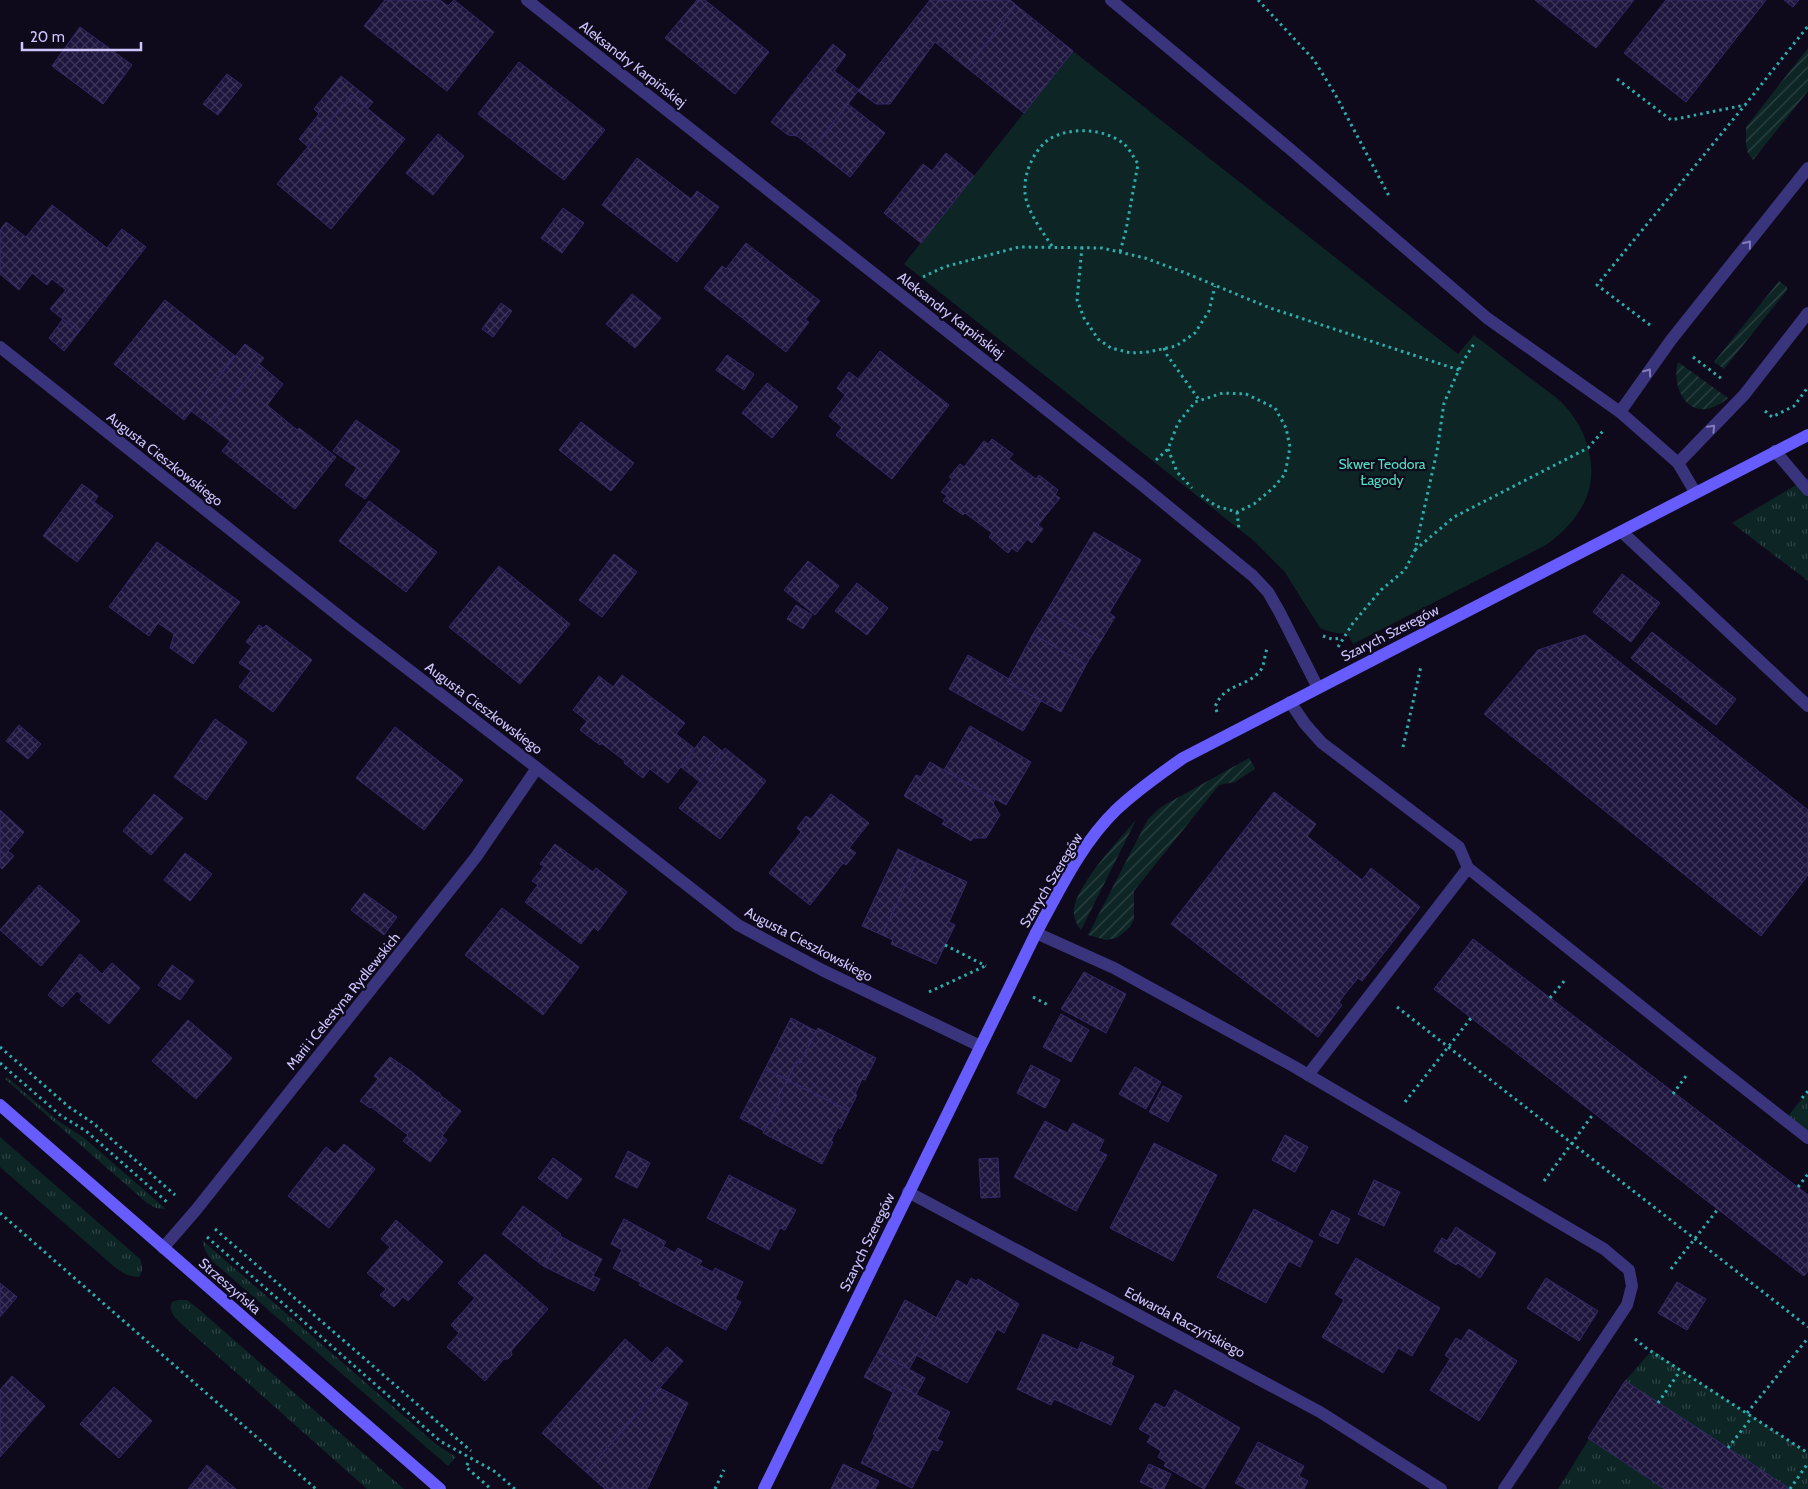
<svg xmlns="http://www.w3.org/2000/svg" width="1808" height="1489" font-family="Cabin,sans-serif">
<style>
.grass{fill:url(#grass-tufts)}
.park{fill:#0d2525}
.garden{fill:url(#garden-furrows)}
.building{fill:url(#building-cross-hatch);stroke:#37276a}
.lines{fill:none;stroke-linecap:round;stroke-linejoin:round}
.path{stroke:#29afad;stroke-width:3;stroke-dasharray:2.5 4;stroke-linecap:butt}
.lane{stroke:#39347c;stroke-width:12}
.street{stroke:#39347c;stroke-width:12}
.secondary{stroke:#675cff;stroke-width:12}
.oneway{stroke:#847cbe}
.labels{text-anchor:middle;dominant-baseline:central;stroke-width:4.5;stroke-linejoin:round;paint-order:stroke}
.street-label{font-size:14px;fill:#cec5ff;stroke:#0e0a1b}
.park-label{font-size:14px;fill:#4fe1c3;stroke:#0e0a1b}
</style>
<defs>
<pattern id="grass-tufts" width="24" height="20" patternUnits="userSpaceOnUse" patternTransform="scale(1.25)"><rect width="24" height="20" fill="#0d2525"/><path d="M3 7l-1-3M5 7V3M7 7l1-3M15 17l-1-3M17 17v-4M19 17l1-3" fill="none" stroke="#2f4346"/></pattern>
<pattern id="garden-furrows" width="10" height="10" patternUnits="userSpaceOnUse" patternTransform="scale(1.25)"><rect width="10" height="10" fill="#0d2525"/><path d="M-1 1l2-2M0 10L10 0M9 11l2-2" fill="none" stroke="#2f4346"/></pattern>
<pattern id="building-cross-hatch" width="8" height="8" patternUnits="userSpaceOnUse" patternTransform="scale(1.25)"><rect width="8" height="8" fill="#1f163d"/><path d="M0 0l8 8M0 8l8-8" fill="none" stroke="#3e365a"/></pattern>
</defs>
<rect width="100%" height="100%" fill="#0e0a1b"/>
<g class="grass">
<polygon points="1808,478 1808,581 1732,523"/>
<polygon points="7,1077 57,1120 83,1137 166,1209 156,1208 147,1203 5,1079"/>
<polygon points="1808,1091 1808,1138 1785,1120"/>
<path d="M0,1137l140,122c3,7 3,12 -1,18 -12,0 -21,-7 -29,-14l-110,-96z"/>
<polygon points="202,1240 437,1445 456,1457 448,1466 211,1260 205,1250"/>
<path d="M178,1300h9l13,10 204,179h-37l-182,-162c-7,-7 -18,-14 -13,-25z"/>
<polygon points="1652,1350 1681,1370 1808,1453 1808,1489 1558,1489 1625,1381"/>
</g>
<path class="park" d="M1073,51l385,303 16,-19c20,15 40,31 60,46 10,8 22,15 30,24 24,25 36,66 20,98 -9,18 -23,31 -38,42l-193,99 -6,-11c-11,1 -18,-1 -27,-5l-36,-57 -30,-30 -350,-277z"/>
<g class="garden">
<polygon points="1808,48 1808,91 1753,160 1748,153 1746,145 1746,127"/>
<polygon points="1779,281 1787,287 1787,290 1724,369 1714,362"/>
<path d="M1678,362l50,36c-6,5 -14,10 -22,11 -24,3 -34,-28 -28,-47z"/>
<polygon points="1249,758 1255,768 1255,769 1235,782 1219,785 1134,891 1134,919 1130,927 1117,938 1106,940 1088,935 1148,819 1161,807"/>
<path d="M1136,820l-55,110c-5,-6 -8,-13 -7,-21 2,-23 46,-71 62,-89z"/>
</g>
<g class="building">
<polygon points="385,0 440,0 448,6 454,0 494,32 447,91 364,26"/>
<polygon points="697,0 705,0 769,52 735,94 665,38"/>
<polygon points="930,0 1010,0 1016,5 967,68 935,42 890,104 876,104 858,91"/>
<polygon points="1535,0 1634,0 1596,48"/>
<polygon points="1666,0 1766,0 1686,102 1624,53"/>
<polygon points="1784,0 1799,0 1793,7"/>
<polygon points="1016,5 1073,51 1024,113 967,68"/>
<polygon points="80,27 132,65 103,104 52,66"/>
<polygon points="833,44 846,55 834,71 859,90 813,148 797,136 788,135 771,122"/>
<polygon points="519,62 605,130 564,180 478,114"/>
<polygon points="227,74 242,85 218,115 203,104"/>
<polygon points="341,76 373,102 368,108 351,95 308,147 299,139 319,114 314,109"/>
<polygon points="351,95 405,139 331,229 277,184"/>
<polygon points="848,104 885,133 850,177 813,148"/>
<polygon points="438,134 464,156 433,195 406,173"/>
<polygon points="946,153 974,176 921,243 884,213 923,164 932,171"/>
<polygon points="637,158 691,199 697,191 719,207 677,262 602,205"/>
<polygon points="52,205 107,248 122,229 146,247 79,332 50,309 66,290 52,279 47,285 32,273 19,290 0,274 0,230 6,222 26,237"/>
<polygon points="563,208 584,223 562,253 541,238"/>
<polygon points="746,243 820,301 805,320 809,322 786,352 704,288 722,266 726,269"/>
<polygon points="632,294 661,318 635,348 606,324"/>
<polygon points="165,300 235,356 184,420 114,364"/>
<polygon points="501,303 512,311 493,337 482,329"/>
<polygon points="63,319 79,332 64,351 49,338"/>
<polygon points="245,344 264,358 210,425 191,411"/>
<polygon points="880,351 949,405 892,479 836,435 842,427 829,416 845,395 837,388 849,372 858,379"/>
<polygon points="727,355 754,374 744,390 716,370"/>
<polygon points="259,364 283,384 267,405 297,430 299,428 336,457 295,509 222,451 230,441 210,425"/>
<polygon points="767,383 798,407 772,438 742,413"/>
<polygon points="356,420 400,451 365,499 345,485 357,468 333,451"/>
<polygon points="581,422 634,463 611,491 559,450"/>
<polygon points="992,439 1013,454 1009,459 1036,479 1039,475 1058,490 1055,495 1060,498 1038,525 1043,529 1032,543 1027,539 1017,552 1012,548 1008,553 989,537 992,533 965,513 963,515 943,501 947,496 941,492 952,479 949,477 960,464 964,467 984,441 988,444"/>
<polygon points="82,484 98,496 94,502 113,516 77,562 43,536"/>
<polygon points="369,501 437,552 406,592 339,541"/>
<polygon points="1094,532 1141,560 1109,613 1115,617 1100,642 1047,611"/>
<polygon points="157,542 240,602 193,664 170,648 174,634 158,623 149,636 109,607"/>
<polygon points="614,554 637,572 602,617 579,600"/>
<polygon points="808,561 839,586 815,615 784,590"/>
<polygon points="499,566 570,624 520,684 449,627"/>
<polygon points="1622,574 1660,603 1631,642 1593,612"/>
<polygon points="857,583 888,608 867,635 835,611"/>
<polygon points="796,605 812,615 803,629 787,619"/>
<polygon points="1047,611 1100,642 1086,665 1033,634"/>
<polygon points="259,625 263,628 266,625 312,660 273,712 239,687 251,671 239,663 252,646 246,642"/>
<polygon points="1652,632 1736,699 1716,725 1631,658"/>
<polygon points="1033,634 1086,665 1061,712 1007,682"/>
<polygon points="1585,635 1808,810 1808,875 1761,936 1484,714 1538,650"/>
<polygon points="968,655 1009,679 1007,682 1041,701 1023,731 949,689"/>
<polygon points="622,675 685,723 676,734 695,749 668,783 650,769 643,778 624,763 625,761 601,743 600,745 580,730 587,721 573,710 599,676 613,687"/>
<polygon points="215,719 247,742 206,800 174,777"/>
<polygon points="19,725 41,744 28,759 6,741"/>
<polygon points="970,726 1031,762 1006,805 944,770"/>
<polygon points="395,727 463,780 424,830 356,778"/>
<polygon points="704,736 722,751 700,782 681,767"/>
<polygon points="725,748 766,781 720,839 679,808"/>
<polygon points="930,762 995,800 993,803 1000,815 986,838 973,838 971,841 942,824 945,820 904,796 916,775 921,777"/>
<polygon points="1274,792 1316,824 1307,836 1362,880 1371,868 1420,907 1362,981 1358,978 1341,999 1339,1003 1342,1005 1318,1037 1171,924"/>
<polygon points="154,794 183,818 151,855 123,831"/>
<polygon points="831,794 869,823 849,848 856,853 846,865 843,863 810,905 769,873 801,832 797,828 806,816 811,819"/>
<polygon points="0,810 24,832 8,851 14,856 2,869 0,867"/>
<polygon points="555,844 593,872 596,868 627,892 598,931 594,927 581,944 525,902 538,885 532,881 544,866 540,864"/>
<polygon points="898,849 918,859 882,935 862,926"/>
<polygon points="185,853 212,874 190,901 164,880"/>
<polygon points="918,859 967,882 949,922 955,925 936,964 891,944 893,940 882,935"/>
<polygon points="39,885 80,921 41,966 0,930"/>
<polygon points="364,893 397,917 384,935 351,910"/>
<polygon points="502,908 579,967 543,1015 465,955"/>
<polygon points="1473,939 1808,1195 1808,1271 1804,1276 1434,989"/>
<polygon points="80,954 102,974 112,963 140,988 109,1024 80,1000 83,996 77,991 62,1007 48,995"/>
<polygon points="172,965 194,981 180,1000 158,985"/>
<polygon points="1084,972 1126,994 1106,1033 1061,1009"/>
<polygon points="1061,1014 1089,1030 1071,1062 1043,1047"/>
<polygon points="791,1018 816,1031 800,1063 797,1061 787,1080 765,1069"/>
<polygon points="188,1020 232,1058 196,1099 152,1061"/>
<polygon points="818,1028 876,1058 865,1080 862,1079 855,1094 857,1095 849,1111 787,1080 797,1061 800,1063"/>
<polygon points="390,1057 412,1072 437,1093 438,1092 440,1093 440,1095 461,1111 442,1136 447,1140 430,1162 403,1141 408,1135 371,1107 370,1108 360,1101 378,1079 374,1076"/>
<polygon points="1031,1065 1060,1080 1045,1108 1017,1093"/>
<polygon points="1135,1067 1161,1082 1146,1109 1119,1094"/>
<polygon points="765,1069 787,1080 778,1097 781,1099 764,1131 740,1118"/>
<polygon points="787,1080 849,1111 840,1129 838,1127 831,1141 833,1142 822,1164 763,1133 781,1099 778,1097"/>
<polygon points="1163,1086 1182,1096 1168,1122 1149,1112"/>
<polygon points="1045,1121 1067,1133 1073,1123 1104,1140 1099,1151 1107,1155 1076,1211 1014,1177"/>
<polygon points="1285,1135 1308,1147 1295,1172 1272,1160"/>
<polygon points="1154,1143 1217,1175 1173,1261 1110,1228"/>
<polygon points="344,1144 375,1169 329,1228 288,1196 326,1147 335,1154"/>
<polygon points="628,1151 650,1163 637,1188 615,1177"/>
<polygon points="553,1158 582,1179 567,1199 538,1178"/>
<polygon points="998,1158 1000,1197 981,1198 979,1159"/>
<polygon points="729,1175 796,1210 785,1230 780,1228 769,1250 707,1218"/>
<polygon points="1374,1180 1400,1192 1384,1226 1358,1214"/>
<polygon points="523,1206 561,1234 543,1266 502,1234"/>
<polygon points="1254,1209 1313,1241 1300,1267 1289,1261 1266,1303 1217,1277"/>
<polygon points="1332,1210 1350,1219 1338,1244 1319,1235"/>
<polygon points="624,1219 666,1242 663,1246 675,1253 678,1248 702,1261 699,1265 713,1272 715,1268 743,1282 735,1299 741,1302 726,1330 639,1285 641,1283 613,1268 622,1250 611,1244"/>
<polygon points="396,1220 443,1262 408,1301 403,1297 394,1307 380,1295 386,1289 367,1273 390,1247 381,1239"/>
<polygon points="1456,1227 1496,1253 1480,1278 1458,1263 1456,1265 1434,1251 1442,1238 1447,1241"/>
<polygon points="560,1236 602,1259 593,1276 600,1279 594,1291 543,1266"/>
<polygon points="485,1254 548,1309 511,1351 512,1355 508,1359 504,1359 485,1381 447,1347 459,1333 451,1325 475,1298 458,1283"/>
<polygon points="1356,1258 1440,1308 1412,1356 1398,1348 1383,1373 1322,1337 1344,1300 1335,1294"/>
<polygon points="971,1278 976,1281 978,1279 1019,1304 1004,1333 997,1329 967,1383 916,1355 957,1280 967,1286"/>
<polygon points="1546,1278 1598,1311 1579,1341 1527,1308"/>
<polygon points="1677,1282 1706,1299 1687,1330 1658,1313"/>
<polygon points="0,1283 17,1297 0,1317"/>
<polygon points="905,1300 937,1318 909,1369 878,1352"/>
<polygon points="1469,1329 1517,1361 1479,1421 1430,1390 1450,1359 1445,1355 1456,1338 1461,1341"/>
<polygon points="1043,1334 1078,1350 1081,1342 1114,1357 1111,1365 1134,1376 1111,1425 1054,1399 1051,1405 1017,1389"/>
<polygon points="625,1339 652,1363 667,1347 683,1361 586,1472 542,1433"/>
<polygon points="878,1352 925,1378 916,1395 897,1385 894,1393 864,1377"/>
<polygon points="12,1376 45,1406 0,1457 0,1390"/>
<polygon points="1625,1381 1728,1448 1790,1489 1665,1489 1588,1438"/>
<polygon points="897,1385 950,1412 937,1439 943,1442 938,1451 932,1449 912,1488 861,1463 875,1435 873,1434"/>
<polygon points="114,1387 152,1421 119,1458 80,1424"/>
<polygon points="660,1388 688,1403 647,1489 605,1489 586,1472"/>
<polygon points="1175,1390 1240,1428 1204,1489 1164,1466 1166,1462 1158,1457 1161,1451 1147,1442 1151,1436 1139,1429 1155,1403 1165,1408"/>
<polygon points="1258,1442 1304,1466 1299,1476 1308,1481 1304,1489 1247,1489 1235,1483"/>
<polygon points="843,1464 879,1481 875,1489 831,1489"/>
<polygon points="1149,1464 1171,1474 1164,1489 1155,1489 1140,1482"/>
<polygon points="207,1465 236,1489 188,1489"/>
</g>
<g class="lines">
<g class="path">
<polyline points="1258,0 1314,60 1335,94 1389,196"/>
<polyline points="1617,79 1671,120 1745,105 1808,26"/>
<path d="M1052,246c-10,-15 -21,-29 -26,-47 -5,-20 6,-47 22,-59 21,-14 58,-12 77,5 5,5 9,13 13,19l-12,66 -6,22"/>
<polyline points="1082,247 1077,300 1084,318 1098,339 1111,348 1131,353 1148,352 1176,346 1195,333 1209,311 1215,286"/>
<polyline points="923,277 944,267 1019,247 1102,248 1145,258 1183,272 1270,308 1459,370"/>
<polyline points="1650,325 1597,285 1745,105"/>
<polyline points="1164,348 1167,355 1200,401"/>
<polyline points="1693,357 1722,379"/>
<polyline points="1765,411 1772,417 1794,406 1808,387"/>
<polyline points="1168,449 1177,472 1192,488"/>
<polyline points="1156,460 1168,449 1178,423 1195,402 1223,393 1246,394 1275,408 1286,428 1290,447 1285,474 1273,488 1254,504 1237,512 1216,506 1201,495"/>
<polyline points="1237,512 1239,529"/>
<polyline points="1415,550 1454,517 1588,448 1603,431"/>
<polyline points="1323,636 1332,639 1342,638"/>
<polyline points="1338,647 1353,623 1381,590 1405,570 1415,550 1437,451 1444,403 1462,363 1475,342"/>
<path d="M1217,712l-2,-5c9,-24 31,-19 45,-36 5,-6 4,-15 7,-22"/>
<polyline points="1403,747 1421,666"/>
<polyline points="945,945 986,966"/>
<polyline points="929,992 985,966"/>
<polyline points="1033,997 1050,1006"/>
<polyline points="1550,998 1565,980"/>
<polyline points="1397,1007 1808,1327"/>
<polyline points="0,1047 69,1107 93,1123 175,1195"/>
<polyline points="0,1063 60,1115 86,1131 168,1203"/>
<polyline points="1673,1094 1686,1076"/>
<polyline points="1802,1098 1808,1091"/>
<polyline points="1405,1102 1471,1018"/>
<polyline points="1544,1181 1594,1113"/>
<polyline points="1798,1187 1808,1174"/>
<polyline points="0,1213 316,1489"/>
<polyline points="215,1229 471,1451"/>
<polyline points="207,1237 440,1441 494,1471 515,1489"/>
<polyline points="1671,1269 1718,1209"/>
<polyline points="1635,1339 1646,1348 1808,1453"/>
<polyline points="1658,1403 1680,1371"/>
<polyline points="1747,1413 1808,1338"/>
<polyline points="1728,1448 1752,1417"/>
<polyline points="468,1463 466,1467 491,1489"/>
<polyline points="715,1489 724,1470"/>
<polyline points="1790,1489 1808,1463"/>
</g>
<g class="lane">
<polyline points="1111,0 1290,149 1487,318 1620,412 1678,463 1695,492"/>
<polyline points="1620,412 1671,340 1808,168"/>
<polyline points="1775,451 1808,490"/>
<polyline points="1678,463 1744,395 1808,313"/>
<polyline points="1622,532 1808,706"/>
<polyline points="1290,702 1305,724 1322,743 1459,847 1468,868 1702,1055 1808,1138"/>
<polyline points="1036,933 1114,968 1293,1066 1604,1249 1629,1270 1632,1286 1627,1305 1504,1489"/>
<polyline points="1308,1075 1468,868"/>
</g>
<g class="street">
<polyline points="527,0 1142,485 1253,576 1268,592 1279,611 1318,688"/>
<polyline points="0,347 349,624 537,768 738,925 822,970 980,1046"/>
<polyline points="908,1192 1320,1412 1441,1489"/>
<polyline points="163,1248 196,1210 476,857 537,768"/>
</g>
<g class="secondary">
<polyline points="0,1105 440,1489"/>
<path d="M764,1489l272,-556c23,-42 45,-89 80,-123 20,-19 44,-36 67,-52l625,-323"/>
</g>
</g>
<defs><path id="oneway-chevron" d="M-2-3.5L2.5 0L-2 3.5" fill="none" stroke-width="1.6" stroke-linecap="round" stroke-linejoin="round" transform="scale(1.25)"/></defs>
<g class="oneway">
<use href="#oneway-chevron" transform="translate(1748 244) rotate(-51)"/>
<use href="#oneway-chevron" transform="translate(1648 372) rotate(-55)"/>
<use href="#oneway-chevron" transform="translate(1712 428) rotate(-46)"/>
</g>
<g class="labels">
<g class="street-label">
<text transform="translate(633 64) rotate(38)">Aleksandry Karpińskiej</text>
<text transform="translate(951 315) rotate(38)">Aleksandry Karpińskiej</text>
<text transform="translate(165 459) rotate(38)">Augusta Cieszkowskiego</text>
<text transform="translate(1390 633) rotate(-27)">Szarych Szeregów</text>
<text transform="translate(484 708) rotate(37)">Augusta Cieszkowskiego</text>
<text transform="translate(1051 880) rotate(-59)">Szarych Szeregów</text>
<text transform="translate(809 944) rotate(28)">Augusta Cieszkowskiego</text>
<text transform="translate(343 1001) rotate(-51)">Marii i Celestyna Rydlewskich</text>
<text transform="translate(867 1242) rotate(-64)">Szarych Szeregów</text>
<text transform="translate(230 1286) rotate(41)">Strzeszyńska</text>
<text transform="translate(1185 1322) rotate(28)">Edwarda Raczyńskiego</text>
</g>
<g class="park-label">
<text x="1382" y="464">Skwer Teodora<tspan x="1382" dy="16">Łagody</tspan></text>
</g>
</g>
<path d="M22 42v8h119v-8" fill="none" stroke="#cec5ff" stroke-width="2.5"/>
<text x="30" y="42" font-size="15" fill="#cec5ff" stroke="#0e0a1b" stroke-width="4" paint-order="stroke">20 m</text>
</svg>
